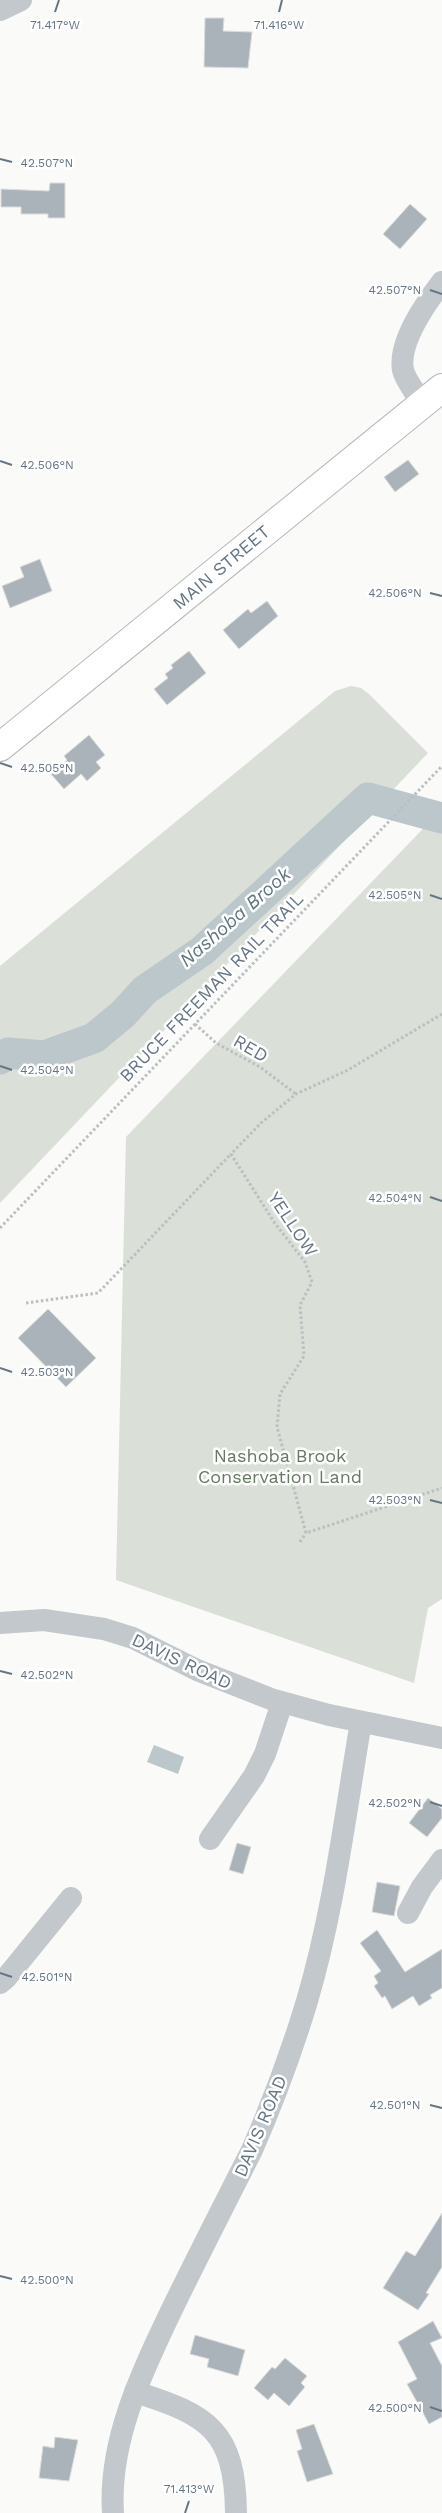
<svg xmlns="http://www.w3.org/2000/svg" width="442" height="2513" font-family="'Work Sans',sans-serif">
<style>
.green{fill:#dadfd7}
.water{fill:#bbc7cb}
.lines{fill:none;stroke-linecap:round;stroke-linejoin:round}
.river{stroke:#bbc7cb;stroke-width:31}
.building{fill:#aab3b9;stroke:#dcdcda}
.major-casing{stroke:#b5babe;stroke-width:30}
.path{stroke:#bbbfc2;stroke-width:3;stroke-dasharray:2.5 2.5;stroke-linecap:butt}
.minor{stroke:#c3c8cc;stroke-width:22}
.major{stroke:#fff;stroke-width:28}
.ticks{fill:none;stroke:#657683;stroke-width:2}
.labels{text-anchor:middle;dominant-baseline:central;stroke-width:5;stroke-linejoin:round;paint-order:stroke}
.street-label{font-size:18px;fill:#657683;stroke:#fff}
.park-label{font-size:18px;fill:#687a64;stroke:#fff}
.water-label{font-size:19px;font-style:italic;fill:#60757c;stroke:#fff}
.ticks-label{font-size:12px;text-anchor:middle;fill:#657683;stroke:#fff;stroke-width:5;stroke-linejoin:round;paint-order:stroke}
</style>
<rect width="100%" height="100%" fill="#fafaf8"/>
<g class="green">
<polygon points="351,686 361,688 369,694 428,753 0,1203 0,966 335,691"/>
<polygon points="442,809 442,1599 428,1608 414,1683 116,1580 126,1137"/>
</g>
<polygon class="water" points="154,1745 184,1757 178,1774 147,1762"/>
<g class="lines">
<polyline class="river" points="0,1059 8,1053 44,1056 94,1038 123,1014 145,990 202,951 368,798 442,818"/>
</g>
<g class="building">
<polygon points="205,18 224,18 223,31 252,32 248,68 204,67"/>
<polygon points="50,183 65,183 65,218 48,218 48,214 21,214 21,207 1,207 1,189 49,191"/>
<polygon points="410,204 427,219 400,249 383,234"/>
<polygon points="408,460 419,474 395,492 384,477"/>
<polygon points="40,559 52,591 10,608 2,586 24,577 20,567"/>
<polygon points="267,601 278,616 239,649 223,630 248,609 251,613"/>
<polygon points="189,651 206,673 167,705 154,689 168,678 165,674 173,668 171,665"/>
<polygon points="89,735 105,755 96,762 101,768 87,781 81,774 64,789 51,774 67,760 64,756"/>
<polygon points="48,1309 96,1358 66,1387 18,1338"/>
<polygon points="428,1798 442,1809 442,1818 427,1837 409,1823"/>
<polygon points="237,1843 251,1847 243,1874 229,1870"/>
<polygon points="377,1882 400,1886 394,1916 372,1912"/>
<polygon points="377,1930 405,1972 442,1949 442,1988 430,1995 432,1998 419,2006 413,1996 392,2009 385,1996 382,1998 374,1986 378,1983 374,1976 381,1971 360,1943"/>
<polygon points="442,2213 442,2267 426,2293 429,2294 418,2310 383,2288 406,2251 415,2256"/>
<polygon points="433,2321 442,2338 430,2343 442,2366 442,2417 429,2424 407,2384 417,2379 398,2342"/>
<polygon points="195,2335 245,2350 238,2376 207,2367 209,2359 190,2354"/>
<polygon points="285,2358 307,2376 301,2383 305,2387 289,2406 274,2393 268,2400 254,2388 272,2367 275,2369"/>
<polygon points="314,2424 333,2474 307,2482 297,2451 302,2449 296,2430"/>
<polygon points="55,2437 78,2440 69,2481 39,2478 43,2446 54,2448"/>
</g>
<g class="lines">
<defs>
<polyline id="major" points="0,747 442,388"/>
</defs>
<use href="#major" class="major-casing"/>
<g class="path">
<polyline points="442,1014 348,1070 296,1094 261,1123 231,1154 274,1222 305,1262 312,1282 300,1305 304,1356 280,1394 277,1427 306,1533 442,1488"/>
<polyline points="195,1024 216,1043 260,1067 296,1094"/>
<polyline points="0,1228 442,766"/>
<polyline points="26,1303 98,1293 231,1154"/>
<polyline points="300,1542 306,1533"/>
</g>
<g class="minor">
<polyline points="0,10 21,0"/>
<path d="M422,404c-5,-10 -17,-24 -19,-34 -5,-28 23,-67 39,-88"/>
<polyline points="0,1623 44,1620 104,1629 133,1638 197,1670 271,1699 329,1715 442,1738"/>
<polyline points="210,1839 254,1776 265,1754 282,1703"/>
<polyline points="408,1913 422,1887 442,1860"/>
<polyline points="0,1983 6,1978 71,1898"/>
<path d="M135,2392c74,23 100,39 101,121"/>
<path d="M113,2513c-5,-74 31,-145 62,-210 25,-51 51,-102 77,-153 21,-48 40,-99 55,-149 27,-91 38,-186 54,-279"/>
</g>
<use href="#major" class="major"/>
</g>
<path class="ticks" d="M55,12l4,-12M279,12l3,-12M0,159l12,3M430,290l12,4M0,461l12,4M430,593l12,3M0,763l12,4M430,895l12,4M0,1066l12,4M430,1197l12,4M0,1368l12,4M430,1500l12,3M0,1671l12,3M430,1802l12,4M0,1973l12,4M430,2105l12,3M0,2276l12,3M430,2407l12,4M185,2513l4,-12"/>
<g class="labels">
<g class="street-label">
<text transform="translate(221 567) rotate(-40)">MAIN STREET</text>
<text transform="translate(211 987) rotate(-46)">BRUCE FREEMAN RAIL TRAIL</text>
<text transform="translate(251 1048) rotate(30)">RED</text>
<text transform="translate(293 1224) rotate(56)">YELLOW</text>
<text transform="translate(182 1661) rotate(25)">DAVIS ROAD</text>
<text transform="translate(260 2126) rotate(-67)">DAVIS ROAD</text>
</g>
<g class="park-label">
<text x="280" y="1455">Nashoba Brook<tspan x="280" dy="21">Conservation Land</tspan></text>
</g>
<g class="water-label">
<text transform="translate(235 917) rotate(-41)">Nashoba Brook</text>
</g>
</g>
<g class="ticks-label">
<text x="55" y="29">71.417°W</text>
<text x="279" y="29">71.416°W</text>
<text x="47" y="167">42.507°N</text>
<text x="395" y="294">42.507°N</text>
<text x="47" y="469">42.506°N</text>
<text x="395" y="597">42.506°N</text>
<text x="47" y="772">42.505°N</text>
<text x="395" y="899">42.505°N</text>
<text x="47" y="1074">42.504°N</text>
<text x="395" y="1202">42.504°N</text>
<text x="47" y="1376">42.503°N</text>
<text x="395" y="1504">42.503°N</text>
<text x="47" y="1679">42.502°N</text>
<text x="395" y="1807">42.502°N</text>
<text x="47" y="1981">42.501°N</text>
<text x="395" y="2109">42.501°N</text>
<text x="47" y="2284">42.500°N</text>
<text x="395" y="2412">42.500°N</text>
<text x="189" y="2493">71.413°W</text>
</g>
</svg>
